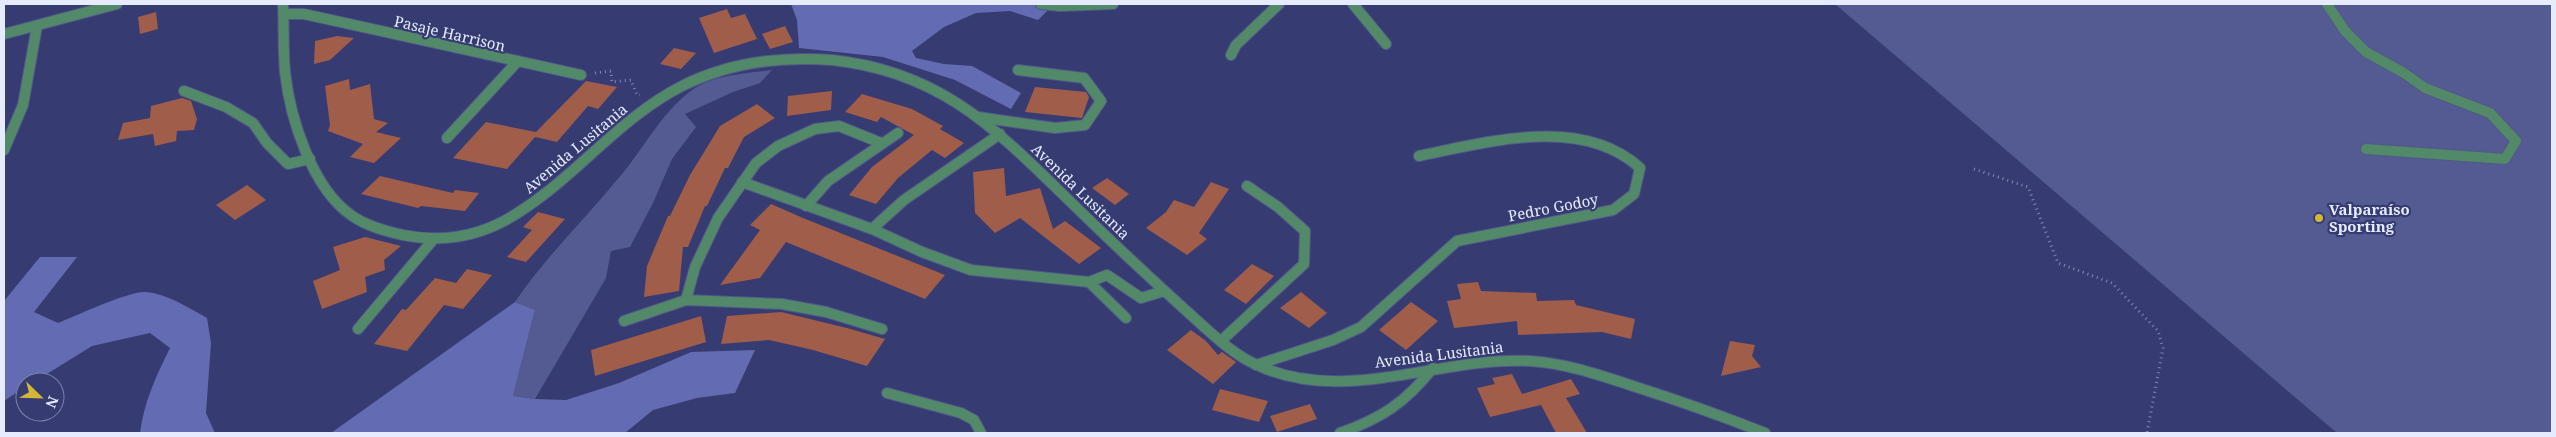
<svg xmlns="http://www.w3.org/2000/svg" width="2556" height="437" font-family="'Noto Serif',serif">
<style>
.green{fill:#545b92}
.forest{fill:#636bb3}
.building{fill:#a05d4a}
.lines{fill:none;stroke-linecap:round;stroke-linejoin:round}
.service-casing{stroke:#525789;stroke-width:12}
.minor-casing{stroke:#525789;stroke-width:12}
.tertiary-casing{stroke:#525789;stroke-width:12}
.path{stroke:#8489b0;stroke-width:3;stroke-dasharray:1 4;stroke-linecap:butt}
.service{stroke:#528969;stroke-width:10}
.minor{stroke:#528969;stroke-width:10}
.tertiary{stroke:#528969;stroke-width:10}
.poi-dot{fill:#d1b736;stroke:#363b72;stroke-width:2}
.labels{text-anchor:middle;dominant-baseline:central;stroke-width:4.5;stroke-linejoin:round;paint-order:stroke}
.street-label{font-size:15px;fill:#e7ebff;stroke:#363b72}
.poi-label{font-size:15px;font-weight:bold;fill:#e7ebff;stroke:#363b72;text-anchor:start}
</style>
<rect width="100%" height="100%" fill="#363b72"/>
<g class="green">
<polygon points="1835,4 2552,4 2552,433 2337,433"/>
<path d="M772,70l-12,13 -27,9 -48,22 11,13 -24,32 -19,44 -23,44 -19,4 -5,27 -71,121 -22,-3 22,-86 -20,-8c31,-46 72,-85 107,-128 24,-29 40,-62 70,-84 20,-15 56,-17 80,-20z"/>
</g>
<g class="forest">
<polygon points="791,4 1048,4 1051,7 1038,20 1010,11 976,13 944,27 912,51 916,58 944,64 972,66 1021,93 1011,109 955,80 883,57 799,48 797,20"/>
<path d="M40,257h37l-43,55 24,11c17,-7 73,-33 88,-31 22,2 43,16 61,26l4,25 -5,70 9,20h-75c4,-31 16,-57 30,-85l-20,-15 -58,13 -58,36h-9v5l-21,14v-100z"/>
<polygon points="515,302 535,310 513,396 535,399 566,400 619,383 691,352 755,350 735,393 697,398 653,410 625,433 331,433"/>
</g>
<g class="building">
<polygon points="727,9 731,18 745,14 757,39 714,53 699,18"/>
<polygon points="156,12 158,29 140,34 138,17"/>
<polygon points="785,26 793,42 770,49 762,34"/>
<polygon points="337,36 354,38 330,60 314,64 315,41"/>
<polygon points="674,48 696,53 681,69 660,64"/>
<polygon points="349,79 350,90 370,84 374,119 388,123 376,132 401,138 374,163 350,157 363,144 328,131 330,125 325,86"/>
<polygon points="586,81 617,87 598,109 588,106 557,142 535,137 507,169 453,158 486,122 536,132"/>
<polygon points="1035,87 1086,92 1089,97 1082,118 1025,112"/>
<polygon points="832,91 831,110 787,116 788,96"/>
<polygon points="862,94 912,109 943,126 940,129 964,143 945,158 932,150 898,178 876,204 849,195 872,167 914,135 881,117 877,122 845,112"/>
<polygon points="182,98 191,101 197,119 194,130 177,131 176,141 155,146 153,134 118,140 123,123 150,118 151,106"/>
<polygon points="757,104 775,118 744,137 728,168 725,168 707,206 705,206 688,247 683,247 679,291 644,297 647,266 668,216 670,216 690,175 720,126"/>
<polygon points="1004,168 1006,196 1040,188 1053,229 1065,221 1101,248 1079,264 1020,218 995,233 975,213 973,172"/>
<polygon points="380,176 453,193 455,190 479,193 465,211 421,206 418,208 361,194"/>
<polygon points="1107,178 1129,194 1115,205 1092,188"/>
<polygon points="1211,182 1229,189 1199,233 1207,239 1187,255 1146,228 1166,212 1174,200 1194,207"/>
<polygon points="247,185 266,200 235,220 216,205"/>
<polygon points="771,204 803,218 945,275 925,299 786,242 760,278 720,285 760,230 750,225"/>
<polygon points="538,212 565,219 526,262 507,257 532,230 523,227"/>
<polygon points="365,237 401,246 384,260 385,270 365,277 367,292 322,309 313,281 340,270 333,247"/>
<polygon points="1252,264 1274,276 1246,304 1224,290"/>
<polygon points="467,269 492,275 463,309 444,305 407,351 374,344 402,309 406,310 435,278 456,283"/>
<polygon points="1478,282 1481,291 1536,293 1537,301 1574,300 1576,305 1635,319 1631,339 1602,332 1518,335 1517,321 1454,328 1447,301 1461,299 1457,284"/>
<polygon points="1301,292 1327,313 1309,328 1280,308"/>
<polygon points="1411,302 1438,321 1406,350 1379,330"/>
<polygon points="781,312 847,328 885,339 867,366 813,350 769,340 721,344 727,316"/>
<polygon points="701,316 706,342 595,376 591,350"/>
<polygon points="1191,330 1206,341 1218,355 1222,352 1236,362 1213,384 1167,350"/>
<polygon points="1730,341 1755,345 1752,356 1761,367 1721,376"/>
<polygon points="1512,374 1522,394 1571,379 1580,394 1566,398 1587,433 1556,433 1541,405 1490,417 1477,388 1495,384 1492,378"/>
<polygon points="1220,389 1268,401 1259,422 1212,410"/>
<polygon points="1310,404 1317,419 1277,432 1270,416"/>
</g>
<g class="lines">
<defs>
<g id="service">
<polyline points="1041,4 1060,6 1113,4"/>
<polyline points="2327,4 2345,31 2366,52 2404,73 2425,88 2490,113 2516,141 2505,159 2366,149"/>
<polyline points="1231,55 1236,45 1279,4"/>
<polyline points="184,91 226,107 253,123 267,143 288,164 310,159"/>
</g>
<g id="minor">
<polyline points="1353,4 1386,44"/>
<polyline points="284,14 304,14 581,75"/>
<polyline points="4,34 117,4"/>
<polyline points="978,117 1055,128 1085,125 1101,101 1084,78 1018,70"/>
<polyline points="447,138 517,62"/>
<polyline points="4,150 23,105 37,26"/>
<polyline points="742,182 872,229 922,252 971,270 1089,282 1126,318"/>
<polyline points="806,206 828,181 898,133"/>
<polyline points="872,229 904,200 1000,134"/>
<polyline points="1089,282 1107,275 1141,298 1164,291"/>
<polyline points="686,300 695,267 718,218 756,163 778,146 815,129 839,126 881,143"/>
<polyline points="624,321 686,300 782,304 826,312 882,329"/>
<polyline points="358,329 432,241"/>
<polyline points="1221,341 1304,264 1305,231 1278,207 1247,186"/>
<path d="M1256,365l77,-25 28,-13 96,-86 156,-31 21,-16 6,-26c-58,-53 -152,-26 -221,-12"/>
<polyline points="887,393 961,413 974,420 981,433"/>
<path d="M1340,433c42,-15 65,-30 93,-65"/>
</g>
<path id="tertiary" d="M283,4c1,23 0,46 2,68 5,46 27,116 66,143 15,11 34,16 52,20 35,7 69,3 101,-14 66,-36 111,-101 178,-135 46,-23 99,-30 150,-26 115,12 170,76 248,151 40,39 81,77 122,114 17,15 34,31 55,40 87,41 183,-9 273,-4 35,2 69,14 103,25 44,14 89,30 132,47"/>
</defs>
<use href="#service" class="service-casing"/>
<use href="#minor" class="minor-casing"/>
<use href="#tertiary" class="tertiary-casing"/>
<g class="path">
<polyline points="595,73 611,71 612,82 631,80 637,95 640,95"/>
<polyline points="1974,169 2028,187 2058,263 2112,283 2158,331 2163,348 2147,433"/>
</g>
<use href="#service" class="service"/>
<use href="#minor" class="minor"/>
<use href="#tertiary" class="tertiary"/>
</g>
<circle class="poi-dot" cx="2319" cy="218" r="5"/>
<g class="labels">
<g class="street-label">
<text transform="translate(450 33) rotate(13)">Pasaje Harrison</text>
<text transform="translate(575 148) rotate(-40)">Avenida Lusitania</text>
<text transform="translate(1081 191) rotate(44)">Avenida Lusitania</text>
<text transform="translate(1553 207) rotate(-11)">Pedro Godoy</text>
<text transform="translate(1439 354) rotate(-7)">Avenida Lusitania</text>
</g>
<g class="poi-label">
<text x="2329" y="209">Valparaíso<tspan x="2329" dy="17">Sporting</tspan></text>
</g>
</g>
<rect width="2556" height="437" fill="none" stroke="#e7ebff" stroke-width="10"/>
<g transform="translate(40 397) rotate(113)"><circle r="24" fill="#363b72" stroke="#7d81aa"/>
<path d="M0-4L9 19L0 12L-9 19Z" fill="#d1b736"/>
<text y="-8" font-size="14" font-weight="bold" text-anchor="middle" fill="#e7ebff">N</text>
</g>
</svg>
